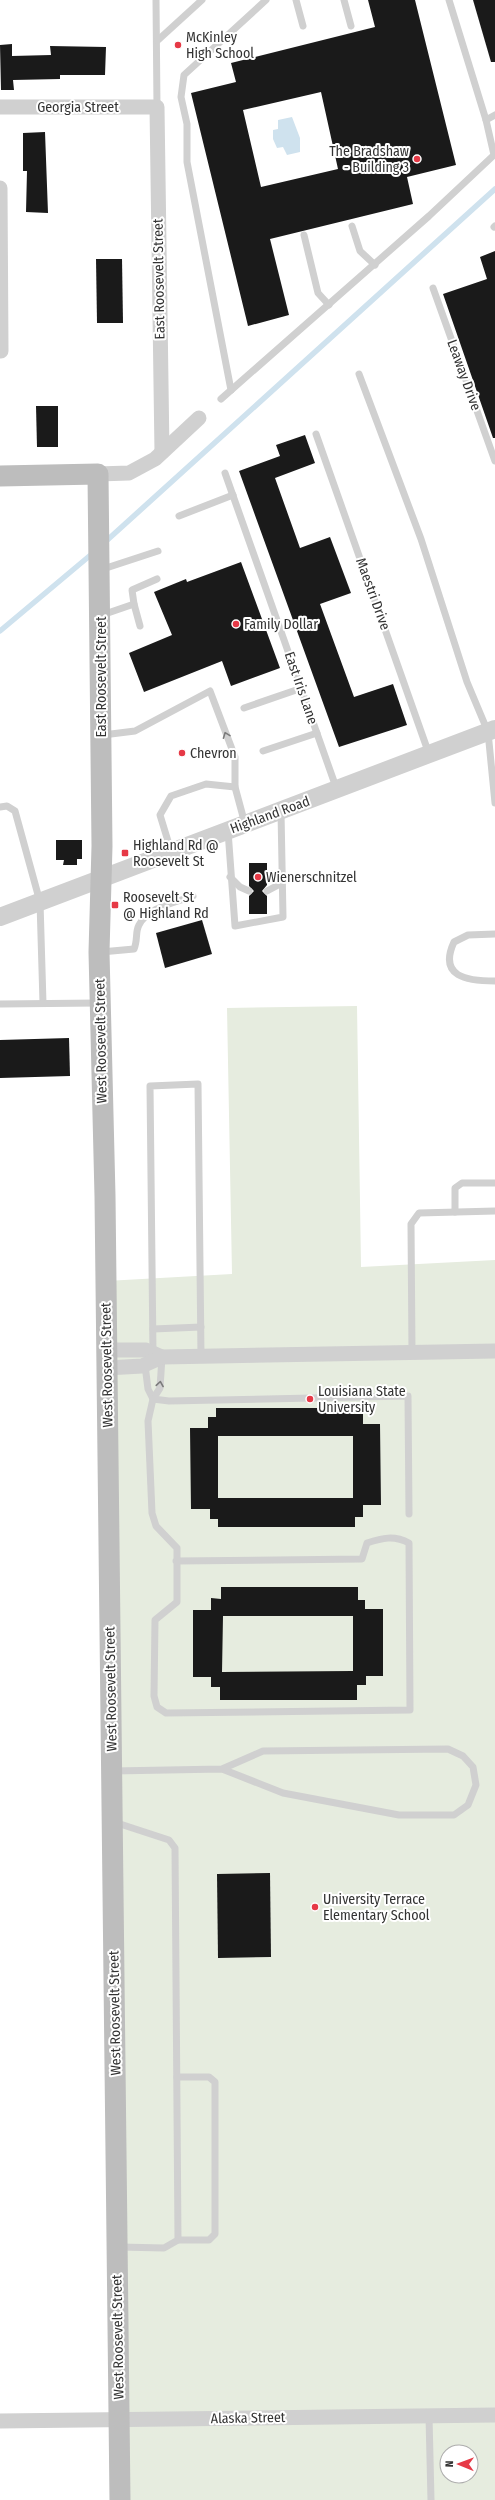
<svg xmlns="http://www.w3.org/2000/svg" width="495" height="2500" font-family="'Fira Sans Condensed',sans-serif">
<style>
.green{fill:#e6ecdf;fill-rule:evenodd}
.water{fill:#cfe2ee}
.lines{fill:none;stroke-linecap:round;stroke-linejoin:round}
.stream{stroke:#cfe2ee;stroke-width:5.5}
.building{fill:#1a1a1a;fill-rule:evenodd}
.service{stroke:#d0d0d0;stroke-width:7}
.minor{stroke:#d0d0d0;stroke-width:15}
.tertiary{stroke:#d0d0d0;stroke-width:18}
.secondary{stroke:#bdbdbd;stroke-width:21}
.oneway{stroke:#7a7a7a}
.poi-dot{fill:#e63946;stroke:#fff;stroke-width:1.5}
.labels{text-anchor:middle;dominant-baseline:central;stroke-width:4;stroke-linejoin:round;paint-order:stroke}
.poi-label{font-size:14px;fill:#333;stroke:#fff;text-anchor:start}
.street-label{font-size:14px;fill:#333;stroke:#fff}
</style>
<rect width="100%" height="100%" fill="#fff"/>
<path class="green" d="M357,1006l4,261 134,-7v1240h-376l-13,-1219 126,-7 -5,-266zM447,2452h24v24h-24z"/>
<polygon class="water" points="292,117 300,138 300,152 287,155 283,147 277,148 273,139 273,130 278,129 278,120"/>
<g class="lines">
<g class="stream">
<polyline points="104,543 495,189"/>
<polyline points="0,631 93,553"/>
</g>
</g>
<g class="building">
<path d="M368,0h47l41,165 -49,12 6,27 -143,35 19,76 -41,11 -57,-233 45,-11 -5,-19 144,-36zM321,92l17,77 -77,18 -18,-77z"/>
<polygon points="473,0 495,0 495,62 491,62"/>
<polygon points="12,44 12,56 51,55 50,46 106,47 105,75 60,75 60,79 13,80 14,90 1,90 0,45"/>
<polygon points="45,132 48,213 26,212 27,171 23,171 23,133"/>
<polygon points="495,251 495,438 493,438 443,294 487,279 480,257"/>
<polygon points="96,259 122,259 123,323 97,323"/>
<polygon points="36,406 58,406 58,447 37,447"/>
<polygon points="305,435 315,463 275,478 300,548 330,537 351,593 320,604 354,697 393,684 407,725 339,747 239,471 280,456 276,445"/>
<polygon points="241,562 280,668 231,686 222,661 144,692 129,653 172,635 154,592 186,579 187,582"/>
<polygon points="56,840 82,840 82,859 77,859 77,865 63,865 64,860 56,860"/>
<polygon points="249,863 267,863 267,885 262,891 267,896 267,914 249,914 249,896 254,891 249,886"/>
<polygon points="202,920 212,954 165,968 156,933"/>
<polygon points="69,1038 70,1076 0,1078 0,1040"/>
<path d="M216,1408h137v6h10v10h17l1,81h-18v12h-8v10h-137v-8h-8v-10h-19l-1,-81h18v-11h8zM218,1436h135v62h-135z"/>
<path d="M221,1587h137v13h7v9h18v67h-17v9h-9v15h-137v-13h-9v-10h-18v-67h18v-12l10,1zM223,1616h130v55l-131,1z"/>
<polygon points="270,1873 271,1957 218,1958 217,1874"/>
</g>
<g class="lines">
<g class="service">
<polyline points="156,0 157,107"/>
<polyline points="296,0 303,26"/>
<polyline points="344,0 351,26"/>
<polyline points="449,0 486,120"/>
<polyline points="157,41 202,0"/>
<polyline points="352,226 360,251 375,265"/>
<polyline points="494,227 495,226"/>
<polyline points="304,235 318,293 329,305"/>
<polyline points="433,288 495,461"/>
<polyline points="359,374 421,539 467,682 488,732 495,803"/>
<polyline points="231,390 187,162 187,124 181,97 184,75 266,0"/>
<polyline points="221,399 429,216 494,155 486,120 495,115"/>
<polyline points="316,434 429,754"/>
<polyline points="225,473 337,790"/>
<polyline points="179,516 233,495"/>
<polyline points="100,570 158,551"/>
<polyline points="134,604 132,590 157,579"/>
<polyline points="102,615 134,604 140,626"/>
<polyline points="244,708 302,688"/>
<polyline points="103,735 135,731 210,691 235,757 235,787 245,824"/>
<polyline points="263,751 317,733"/>
<polyline points="0,807 7,806 15,811 40,902 43,1003"/>
<polyline points="228,831 235,926 283,917 281,812"/>
<polyline points="171,851 160,815 171,796 206,784 235,787"/>
<polyline points="230,877 240,887 249,891"/>
<polyline points="267,891 282,883"/>
<path d="M495,934l-27,1 -14,7c-16,35 13,39 41,39"/>
<path d="M101,952l33,-3c4,-9 1,-17 5,-24 9,-18 36,-22 54,-29"/>
<polyline points="0,1004 98,1003"/>
<polyline points="455,1212 455,1188 462,1183 495,1183"/>
<polyline points="153,1329 201,1327"/>
<polyline points="153,1353 150,1086 198,1084 201,1356"/>
<polyline points="412,1353 411,1224 419,1213 495,1211"/>
<polyline points="145,1365 148,1389 153,1399 160,1388 162,1357"/>
<path d="M176,1561l186,-2 5,-16c15,-5 27,-8 42,0l1,167 -244,3 -9,-6 -3,-11 1,-76 22,-18v-54l-21,-22 -4,-13 -4,-92 5,-22 16,2 239,-5 1,118"/>
<polyline points="113,1771 222,1769 283,1793 399,1815 454,1815 468,1805 476,1785 473,1767 463,1756 448,1749 263,1751 222,1769"/>
<polyline points="114,1822 169,1840 175,1848 178,2240 164,2248 120,2247"/>
<polyline points="177,2077 209,2077 215,2082 215,2234 209,2240 178,2240"/>
<polyline points="429,2416 431,2500"/>
</g>
<g class="minor">
<polyline points="0,107 157,107 162,452"/>
<polyline points="0,188 1,351"/>
<polyline points="98,474 129,473 155,459 199,418"/>
<polyline points="107,1350 146,1350 162,1357"/>
<polyline points="107,1368 142,1366 162,1357 495,1351"/>
<polyline points="0,2421 495,2415"/>
</g>
<polyline class="tertiary" points="0,917 495,729"/>
<polyline class="secondary" points="0,476 98,474 102,846 99,952 105,1196 120,2500"/>
</g>
<defs><path id="oneway-chevron" d="M-2-3.5L2.5 0L-2 3.5" fill="none" stroke-width="1.6" stroke-linecap="round" stroke-linejoin="round"/></defs>
<g class="oneway">
<use href="#oneway-chevron" transform="translate(226 735) rotate(-111)"/>
<use href="#oneway-chevron" transform="translate(160 1384) rotate(-81)"/>
</g>
<g class="poi-dot">
<circle cx="178" cy="45" r="4"/>
<circle cx="417" cy="159" r="4"/>
<circle cx="236" cy="624" r="4"/>
<circle cx="182" cy="753" r="4"/>
<rect x="121" y="849" width="8" height="8" rx="2"/>
<circle cx="258" cy="877" r="4"/>
<rect x="111" y="901" width="8" height="8" rx="2"/>
<circle cx="310" cy="1399" r="4"/>
<circle cx="315" cy="1907" r="4"/>
</g>
<g class="labels">
<g class="poi-label">
<text x="186" y="37">McKinley<tspan x="186" dy="16">High School</tspan></text>
<text x="409" y="151" text-anchor="end">The Bradshaw<tspan x="409" dy="16">- Building 3</tspan></text>
<text x="244" y="624">Family Dollar</text>
<text x="190" y="753">Chevron</text>
<text x="133" y="845">Highland Rd @<tspan x="133" dy="16">Roosevelt St</tspan></text>
<text x="266" y="877">Wienerschnitzel</text>
<text x="123" y="897">Roosevelt St<tspan x="123" dy="16">@ Highland Rd</tspan></text>
<text x="318" y="1391">Louisiana State<tspan x="318" dy="16">University</tspan></text>
<text x="323" y="1899">University Terrace<tspan x="323" dy="16">Elementary School</tspan></text>
</g>
<g class="street-label">
<text x="78" y="107">Georgia Street</text>
<text transform="translate(159 279) rotate(-91)">East Roosevelt Street</text>
<text transform="translate(464 375) rotate(70)">Leaway Drive</text>
<text transform="translate(373 594) rotate(70)">Maestri Drive</text>
<text transform="translate(101 677) rotate(-90)">East Roosevelt Street</text>
<text transform="translate(301 688) rotate(71)">East Iris Lane</text>
<text transform="translate(270 815) rotate(-20)">Highland Road</text>
<text transform="translate(101 1041) rotate(-91)">West Roosevelt Street</text>
<text transform="translate(107 1365) rotate(-91)">West Roosevelt Street</text>
<text transform="translate(111 1689) rotate(-91)">West Roosevelt Street</text>
<text transform="translate(115 2013) rotate(-91)">West Roosevelt Street</text>
<text transform="translate(118 2337) rotate(-91)">West Roosevelt Street</text>
<text transform="translate(248 2418) rotate(-1)">Alaska Street</text>
</g>
</g>
<g transform="translate(459 2464) rotate(271)"><circle r="19" fill="#ffffff" stroke="#adadad"/>
<path d="M0-3L7 15L0 10L-7 15Z" fill="#e63946"/>
<text y="-6" font-size="11" font-weight="bold" text-anchor="middle" fill="#333333">N</text>
</g>
</svg>
